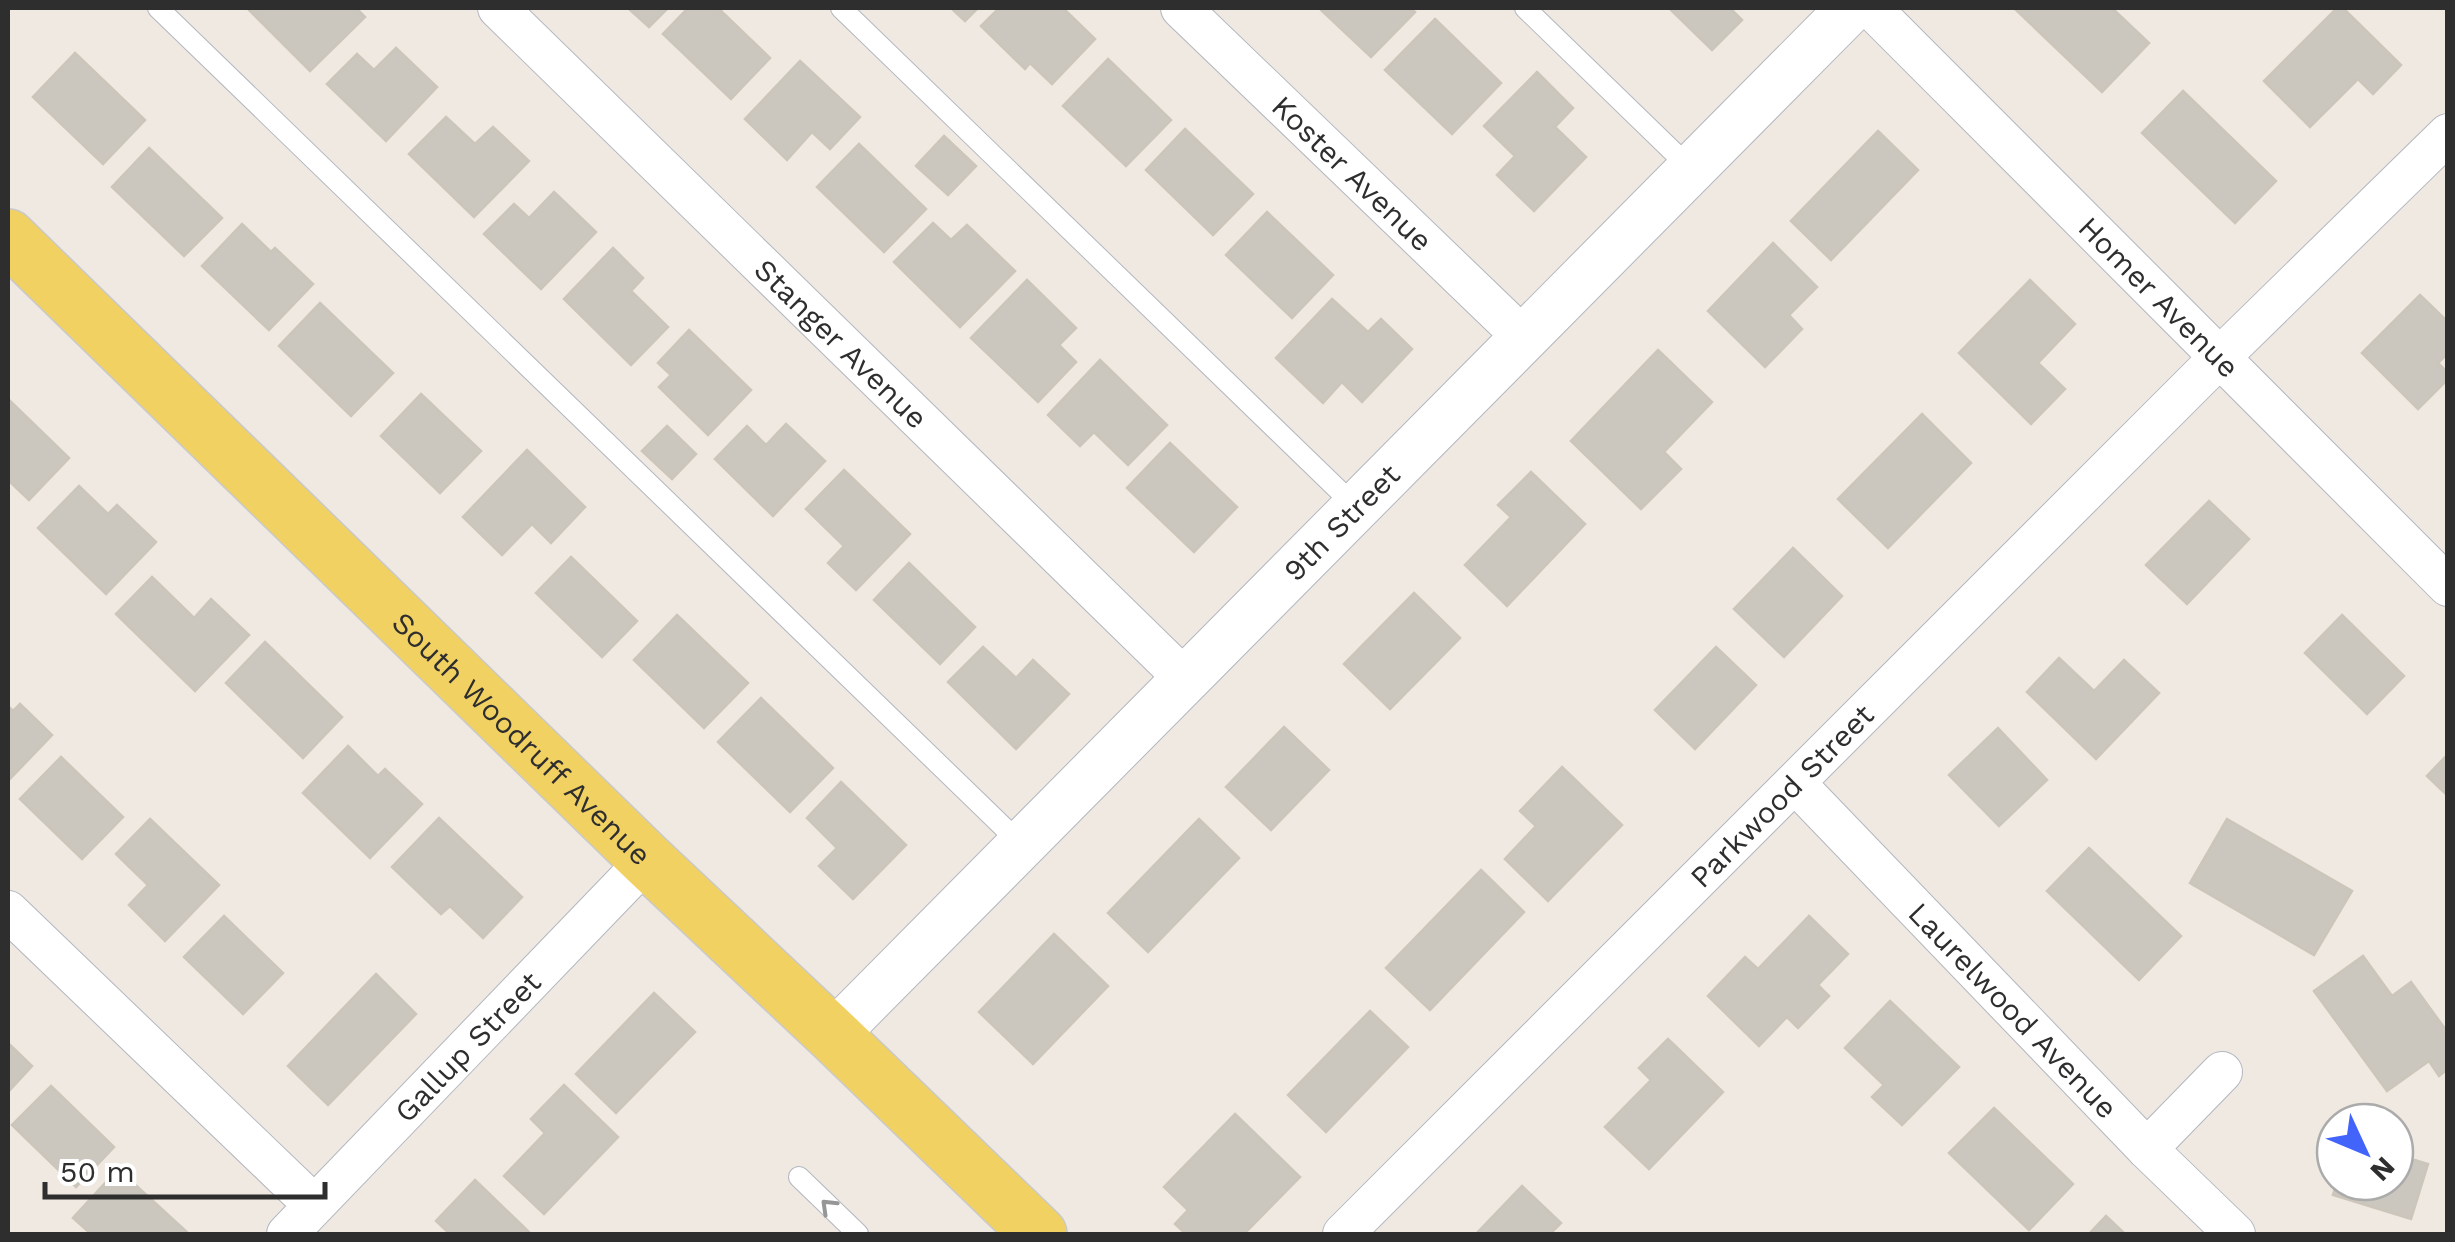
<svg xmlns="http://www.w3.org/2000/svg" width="2455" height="1242" font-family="'Work Sans',sans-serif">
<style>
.building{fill:#cbc7bf;stroke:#cbc5ba;stroke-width:2.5}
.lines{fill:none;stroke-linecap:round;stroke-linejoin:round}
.service-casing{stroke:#b4b7c1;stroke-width:22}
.minor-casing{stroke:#b4b7c1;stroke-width:42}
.tertiary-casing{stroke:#b4b7c1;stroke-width:50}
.primary-casing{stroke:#c9c9c9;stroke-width:58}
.service{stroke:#fff;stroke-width:20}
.minor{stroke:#fff;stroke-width:40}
.tertiary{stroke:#fff;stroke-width:48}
.primary{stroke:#f2d163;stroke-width:55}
.oneway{stroke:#969696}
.labels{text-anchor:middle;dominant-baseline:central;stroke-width:9;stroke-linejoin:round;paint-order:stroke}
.street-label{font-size:30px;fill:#2e2e2e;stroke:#fff}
</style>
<rect width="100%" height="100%" fill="#efe9e1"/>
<g class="building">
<polygon points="356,8 365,17 310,71 248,9"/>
<polygon points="628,8 668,8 649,27"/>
<polygon points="688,8 718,8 770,58 731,99 663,34"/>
<polygon points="951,8 978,8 965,21"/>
<polygon points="999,8 1063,8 1095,39 1052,84 1030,63 1025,69 981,26"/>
<polygon points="1319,8 1410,8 1415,12 1371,57"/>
<polygon points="1669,8 1730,8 1742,20 1712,50"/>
<polygon points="2014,8 2112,8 2149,43 2102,92"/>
<polygon points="2337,8 2343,8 2401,65 2373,94 2358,79 2310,127 2264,81"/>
<polygon points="1435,19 1501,83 1452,134 1385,70"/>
<polygon points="396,48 437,87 386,141 327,84 357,54 374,70"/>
<polygon points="75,53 145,120 103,164 33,97"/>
<polygon points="1108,59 1171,120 1126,166 1063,106"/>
<polygon points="800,61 860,117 830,149 812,132 787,160 745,119"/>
<polygon points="1537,72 1573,108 1555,127 1586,157 1534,211 1497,175 1515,156 1484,126"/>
<polygon points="2183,91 2276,181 2235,223 2142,133"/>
<polygon points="446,117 475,144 493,127 529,161 474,217 409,154"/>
<polygon points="1185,129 1253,194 1213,235 1146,170"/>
<polygon points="1878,131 1918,170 1831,260 1791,221"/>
<polygon points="944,136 976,166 948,195 916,166"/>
<polygon points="859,144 926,209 884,252 817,187"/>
<polygon points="149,148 222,218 184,256 112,187"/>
<polygon points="554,192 596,232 541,289 484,234 514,204 529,218"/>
<polygon points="1267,212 1333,275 1292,318 1226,255"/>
<polygon points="933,223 951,240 967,225 1015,271 960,327 894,262"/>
<polygon points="242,224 271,252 275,248 313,284 269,330 202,266"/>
<polygon points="1773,243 1817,287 1789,315 1802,329 1765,367 1708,311"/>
<polygon points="613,248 643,278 631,291 668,327 631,365 564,299"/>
<polygon points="1027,280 1076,328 1059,345 1076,362 1038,402 971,338"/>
<polygon points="2030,280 2075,324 2038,363 2065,389 2031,424 1959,353"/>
<polygon points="2420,295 2448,322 2448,353 2438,363 2448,373 2448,379 2418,409 2362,353"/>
<polygon points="1332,299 1368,332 1381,319 1412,349 1362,402 1342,382 1323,403 1276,358"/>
<polygon points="320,303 393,373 351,416 279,346"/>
<polygon points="689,330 751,390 708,435 659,387 671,375 658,363"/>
<polygon points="1658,350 1712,402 1664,452 1681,469 1641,509 1571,441"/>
<polygon points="1100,360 1167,425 1128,465 1094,432 1080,446 1048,415"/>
<polygon points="421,394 481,451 440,493 381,436"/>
<polygon points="8,399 69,458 29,500 8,480"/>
<polygon points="1922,414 1971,463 1888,548 1838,499"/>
<polygon points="786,424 825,461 773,516 715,459 747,426 766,445"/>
<polygon points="667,426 696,454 672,479 642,451"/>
<polygon points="1170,443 1237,507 1194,552 1127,488"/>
<polygon points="527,450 585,507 551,543 532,524 502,555 463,517"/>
<polygon points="844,470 910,534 856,590 828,563 844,546 806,509"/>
<polygon points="1531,472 1585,524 1507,606 1465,565 1511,517 1498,505"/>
<polygon points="79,486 108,514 117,505 156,542 106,594 38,528"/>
<polygon points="2209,501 2249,539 2187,604 2146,565"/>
<polygon points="1793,548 1842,596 1784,657 1734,609"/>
<polygon points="571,557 637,621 602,657 536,593"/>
<polygon points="909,563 975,627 940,664 874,600"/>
<polygon points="152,577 194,618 211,599 249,635 195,691 116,614"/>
<polygon points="1414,593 1460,638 1390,709 1344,664"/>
<polygon points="677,615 748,683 704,728 634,660"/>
<polygon points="2342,615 2404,676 2367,714 2305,653"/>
<polygon points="265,642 342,717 303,758 226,683"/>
<polygon points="983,647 1016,678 1033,660 1069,694 1016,749 948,682"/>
<polygon points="1716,647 1756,685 1695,749 1655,710"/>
<polygon points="2059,658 2094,691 2124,660 2159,693 2096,759 2027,692"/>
<polygon points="761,698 833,768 790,812 718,742"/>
<polygon points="20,704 52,735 8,781 8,706 13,711"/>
<polygon points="1284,727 1329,770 1271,830 1226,787"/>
<polygon points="1998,728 2047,780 1999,826 1949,775"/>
<polygon points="348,746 378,776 385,769 422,804 370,858 303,793"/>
<polygon points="2448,754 2448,796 2427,776"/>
<polygon points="61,757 123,817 82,859 20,799"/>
<polygon points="1562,767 1622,825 1548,901 1505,859 1536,826 1520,811"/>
<polygon points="841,782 906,845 853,899 819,866 837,848 807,818"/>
<polygon points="439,818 522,897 483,938 450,906 441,914 392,867"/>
<polygon points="150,819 219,885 165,941 129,905 148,885 116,854"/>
<polygon points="1199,819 1239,858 1148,952 1108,913"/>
<polygon points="2227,819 2352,891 2314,955 2190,883"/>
<polygon points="2089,848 2181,936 2139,980 2047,891"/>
<polygon points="1481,870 1524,912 1430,1010 1386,968"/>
<polygon points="224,916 283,973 243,1014 184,957"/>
<polygon points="1809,916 1848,954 1818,985 1829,996 1798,1028 1787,1017 1759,1046 1708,996 1745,957 1758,969"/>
<polygon points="1054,934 1108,986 1033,1064 979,1012"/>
<polygon points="2363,956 2392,996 2411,982 2448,1033 2448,1069 2439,1076 2429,1061 2387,1091 2314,991"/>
<polygon points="376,974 416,1014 328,1105 288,1066"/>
<polygon points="654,993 695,1032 616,1113 576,1074"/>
<polygon points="1890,1001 1959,1067 1902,1125 1872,1097 1884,1085 1845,1048"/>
<polygon points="1370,1011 1408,1047 1326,1132 1288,1095"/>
<polygon points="1668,1039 1723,1092 1649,1169 1605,1127 1651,1080 1639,1068"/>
<polygon points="8,1043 32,1066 8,1092"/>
<polygon points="564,1085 618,1137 544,1214 504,1176 545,1133 531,1119"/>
<polygon points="51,1086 114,1147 76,1187 12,1125"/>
<polygon points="1994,1108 2073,1184 2029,1230 1949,1153"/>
<polygon points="2359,1111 2394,1122 2355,1122"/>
<polygon points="1235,1114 1300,1177 1244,1234 1186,1234 1175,1224 1188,1210 1164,1187"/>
<polygon points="2395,1122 2403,1125 2395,1150"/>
<polygon points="2395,1154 2428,1164 2411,1219 2333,1195 2337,1182 2395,1182"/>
<polygon points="118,1169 189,1234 91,1234 73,1218"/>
<polygon points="475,1180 531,1234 450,1234 436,1221"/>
<polygon points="1522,1186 1561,1223 1550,1234 1476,1234"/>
<polygon points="2106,1216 2125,1234 2089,1234"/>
</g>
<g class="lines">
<defs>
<g id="service">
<polyline points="158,8 1022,845"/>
<polyline points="841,8 1355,506"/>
<polyline points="1525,8 1691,169"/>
<polyline points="799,1177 858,1234"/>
</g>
<g id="minor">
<path id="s1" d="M498,8l686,670"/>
<path id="s2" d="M1181,8l342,329"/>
<path id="s3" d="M1871,8l577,578"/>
<path id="s4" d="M1795,783l352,366 88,85"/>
<polyline points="8,911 314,1205"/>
<polyline points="2147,1149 2222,1072"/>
<path id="s5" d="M287,1234l360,-374"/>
<path id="s6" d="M1343,1234l876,-876 229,-224"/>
</g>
<g id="tertiary">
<path id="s7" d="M833,1035l1018,-1027"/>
</g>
<g id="primary">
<path id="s8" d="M8,237l639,623 186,175 206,199"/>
</g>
</defs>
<use href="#service" class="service-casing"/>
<use href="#minor" class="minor-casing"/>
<use href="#tertiary" class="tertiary-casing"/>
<use href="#primary" class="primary-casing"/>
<use href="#service" class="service"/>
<use href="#minor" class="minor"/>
<use href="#tertiary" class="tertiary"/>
<use href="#primary" class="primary"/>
</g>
<defs><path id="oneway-chevron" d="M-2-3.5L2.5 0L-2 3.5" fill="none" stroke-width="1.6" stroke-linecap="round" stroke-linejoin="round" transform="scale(2.5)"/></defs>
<use class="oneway" href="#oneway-chevron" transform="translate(828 1206) rotate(-136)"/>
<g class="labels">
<g class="street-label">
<text stroke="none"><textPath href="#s2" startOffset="238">Koster Avenue</textPath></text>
<text stroke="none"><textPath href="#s3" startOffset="408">Homer Avenue</textPath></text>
<text stroke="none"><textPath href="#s1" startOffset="480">Stanger Avenue</textPath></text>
<text stroke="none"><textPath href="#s7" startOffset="722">9th Street</textPath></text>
<text stroke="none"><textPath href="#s8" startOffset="718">South Woodruff Avenue</textPath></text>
<text stroke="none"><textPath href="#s6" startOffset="620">Parkwood Street</textPath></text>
<text stroke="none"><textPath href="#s4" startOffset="315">Laurelwood Avenue</textPath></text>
<text stroke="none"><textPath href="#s5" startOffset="260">Gallup Street</textPath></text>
</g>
</g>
<rect width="2455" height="1242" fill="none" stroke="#2e2e2e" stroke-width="20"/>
<g transform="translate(2365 1152) rotate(134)"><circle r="48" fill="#ffffff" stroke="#ababab" stroke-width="2.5"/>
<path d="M0-8L18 38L0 25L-18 38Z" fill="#4264fb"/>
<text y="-15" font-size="28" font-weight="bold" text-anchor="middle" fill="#2e2e2e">N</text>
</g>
<path d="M45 1182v15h280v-15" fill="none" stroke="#2e2e2e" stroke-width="5"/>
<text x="60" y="1182" font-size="30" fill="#2e2e2e" stroke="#ffffff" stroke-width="8" paint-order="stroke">50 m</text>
</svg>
